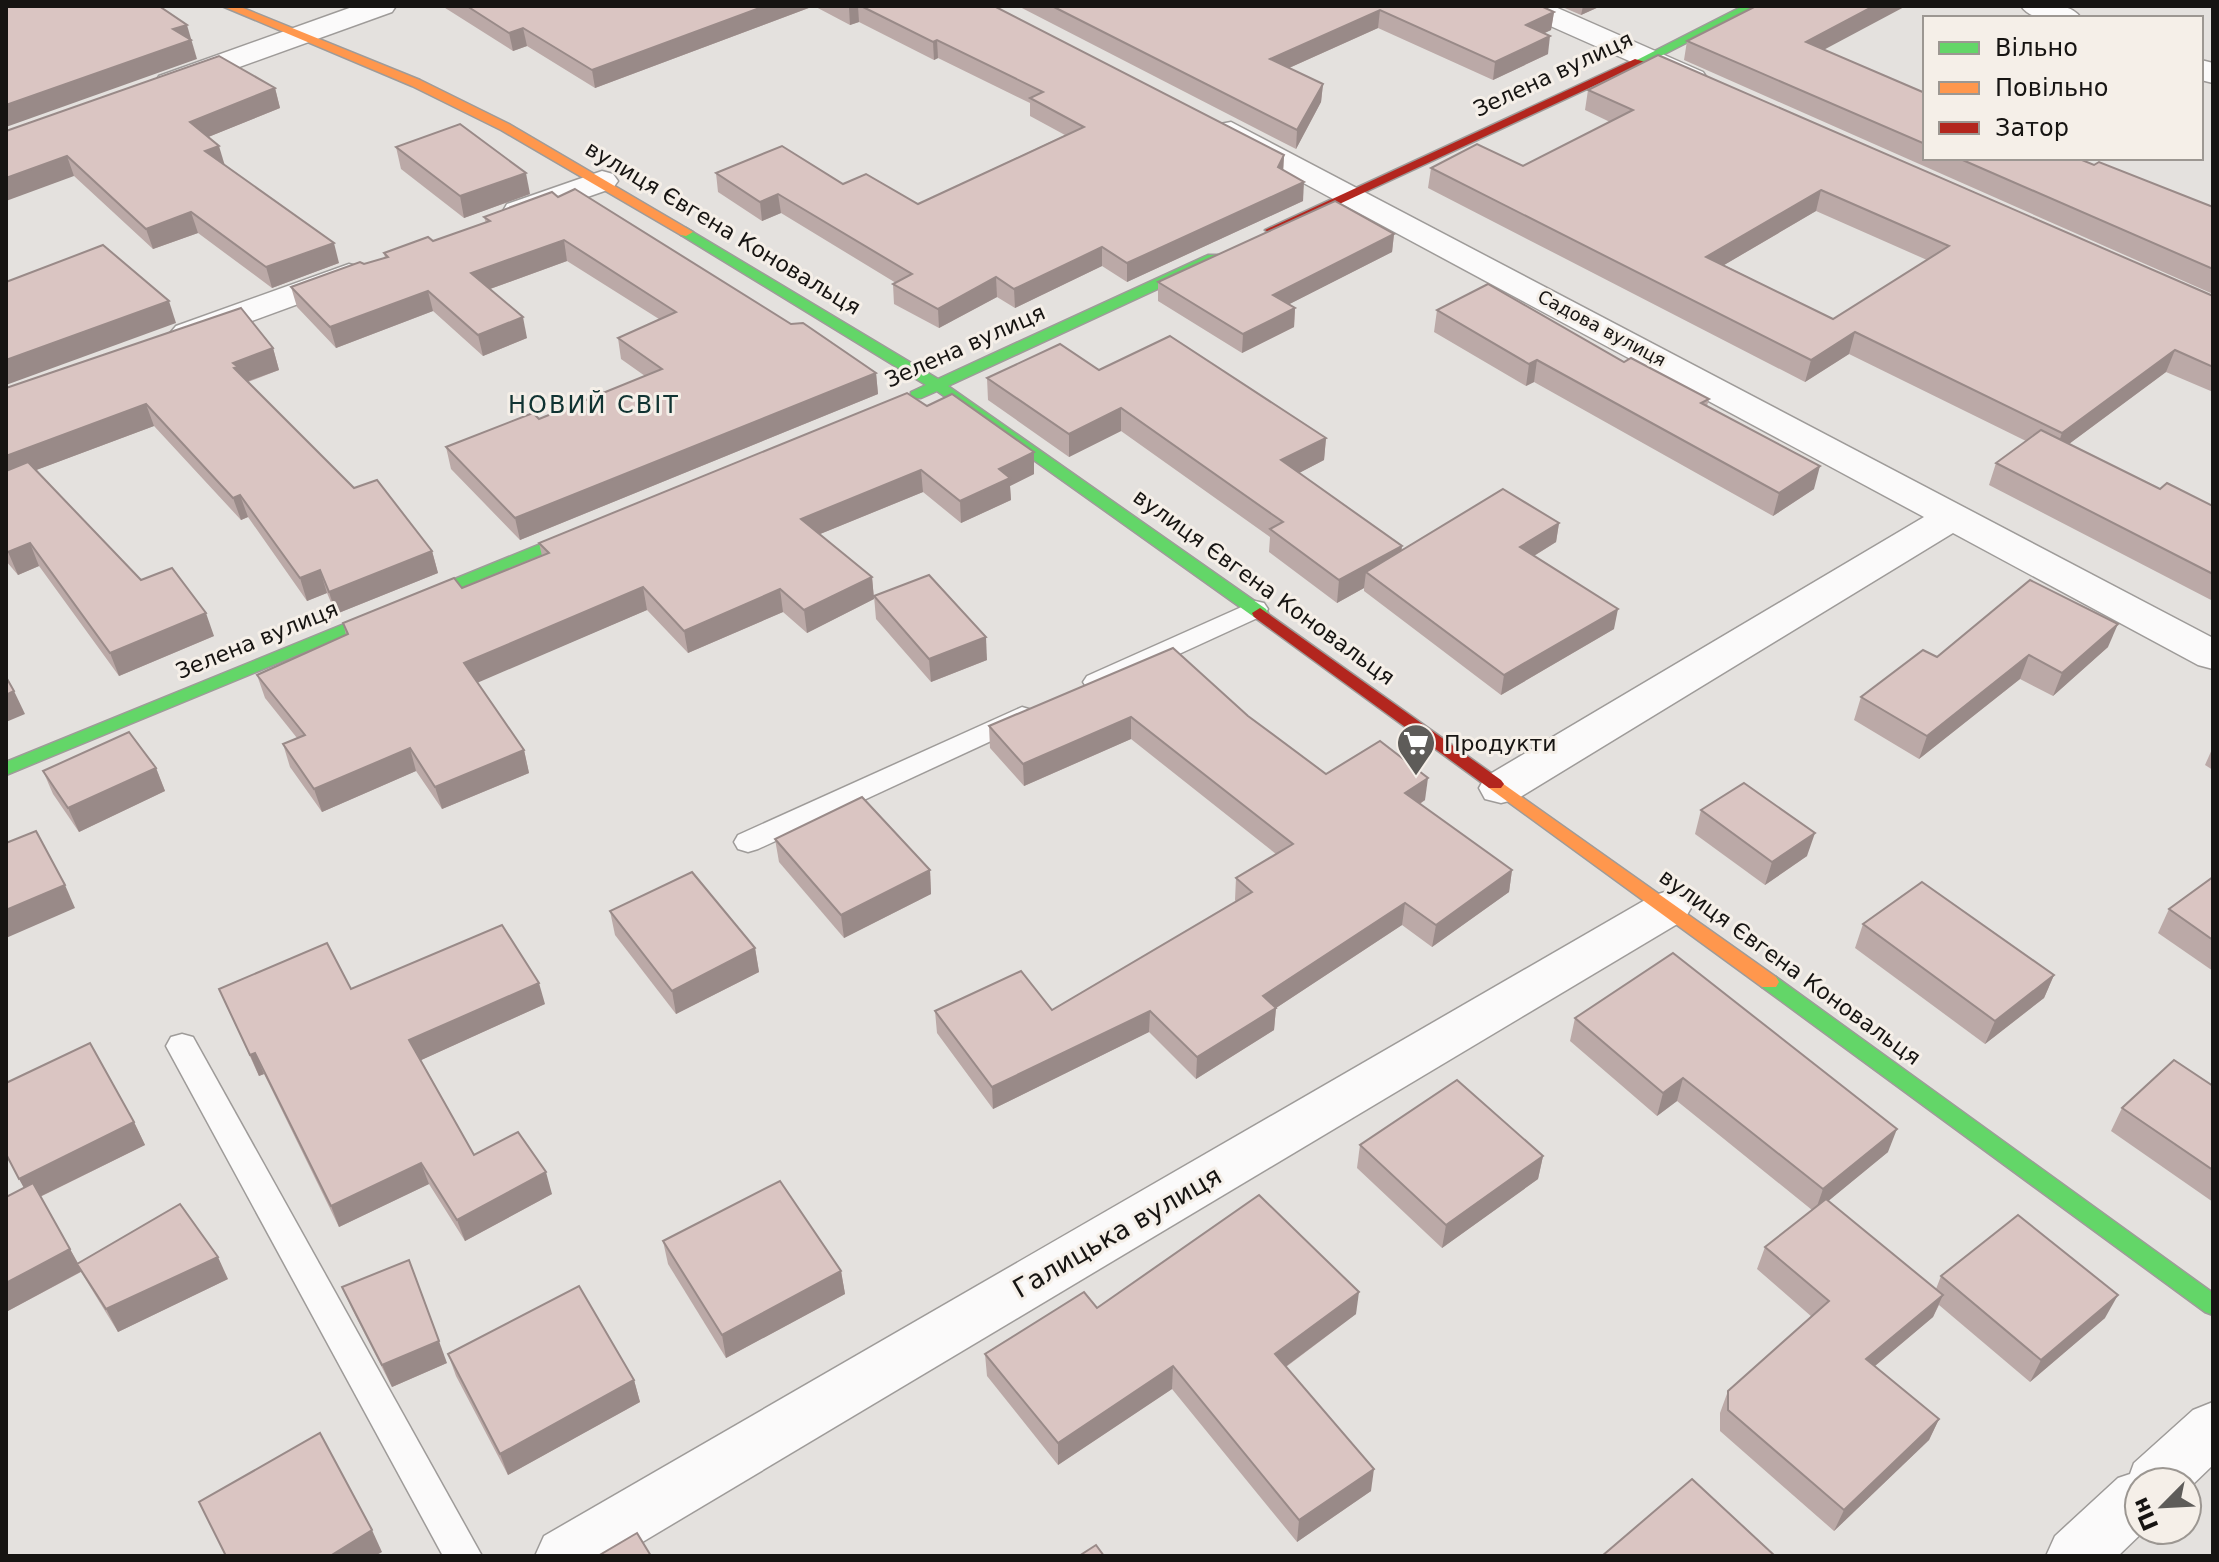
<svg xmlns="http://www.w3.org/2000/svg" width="2219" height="1562" font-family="'DejaVu Sans',sans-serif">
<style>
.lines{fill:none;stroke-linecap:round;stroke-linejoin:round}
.lane-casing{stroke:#9e9b99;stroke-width:3}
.street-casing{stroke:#9e9b99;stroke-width:3}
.fast-casing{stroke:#9e9b99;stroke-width:3}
.slow-casing{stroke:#9e9b99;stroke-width:3}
.jam-casing{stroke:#9e9b99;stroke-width:3}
.lane{fill:#fbfafa;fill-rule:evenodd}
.street{fill:#fbfafa;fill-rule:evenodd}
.fast{fill:#63d668;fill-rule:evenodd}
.slow{fill:#ff974d;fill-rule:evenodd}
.jam{fill:#b3261e;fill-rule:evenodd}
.wall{fill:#bba9a7;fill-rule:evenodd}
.shaded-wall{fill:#998a88}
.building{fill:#dac5c2;stroke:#998a88;stroke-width:2;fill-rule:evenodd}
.labels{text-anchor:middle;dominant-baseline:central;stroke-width:6;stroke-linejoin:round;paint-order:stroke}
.far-street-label{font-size:18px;fill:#161412;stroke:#f5efe8}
.street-label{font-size:22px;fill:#161412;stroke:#f5efe8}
.poi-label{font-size:22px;fill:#161412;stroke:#f5efe8;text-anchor:start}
.neighbourhood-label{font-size:24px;letter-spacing:2px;fill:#103332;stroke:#f5efe8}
.near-street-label{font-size:26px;fill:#161412;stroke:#f5efe8}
</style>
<rect width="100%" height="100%" fill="#e4e1de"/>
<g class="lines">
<defs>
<g id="lane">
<polygon points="1255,601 1264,603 1268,609 1264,615 1105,688 1087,688 1083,682 1087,676"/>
<polygon points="1022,707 1032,710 1036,716 1032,722 758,849 748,852 738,849 734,842 738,835"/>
<polygon points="182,1034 193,1037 482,1556 443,1556 166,1046 171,1037"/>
</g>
<g id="street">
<polygon points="355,6 396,6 392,12 181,88 159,88 155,82 159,76"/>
<polygon points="1515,6 1553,6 1703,72 1707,78 1703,84 1681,84 1519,12"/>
<path d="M2021,6c19,0 48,-6 60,12 -19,0 -48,6 -60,-12z"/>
<polygon points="2201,60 2213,63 2213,83 2201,80"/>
<polygon points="1231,122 2213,638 2213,669 2198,665 1953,533 1517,799 1501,803 1485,799 1479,788 1485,777 1924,517 1220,138 1216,131 1220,124"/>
<polygon points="602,171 613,174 618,181 613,188 519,221 507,218 503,211 507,204"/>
<polygon points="349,264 361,267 366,274 361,281 200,340 188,344 176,340 170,333 176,326"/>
<polygon points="1668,891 1684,896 1691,908 1684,920 619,1556 535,1556 544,1536 1652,896"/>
<polygon points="2213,1402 2213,1465 2187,1490 2187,1482 2139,1482 2139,1530 2145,1530 2118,1556 2046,1556 2055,1536 2118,1478 2130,1474 2134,1463 2193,1410"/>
</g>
<g id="fast">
<polygon points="1743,6 1758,6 1643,65 1633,62"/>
<polygon points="686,228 938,379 1208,255 1218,255 1218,261 948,386 1266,609 1268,613 1266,617 1254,617 937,391 921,398 911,398 911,392 926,385 681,235 679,232"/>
<polygon points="597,521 603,523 605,526 603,529 6,775 6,762"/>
<polygon points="1769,975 1776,977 2213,1293 2213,1315 2205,1312 1762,987 1759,982 1762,977"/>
</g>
<g id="slow">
<polygon points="222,6 238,6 420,80 509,124 693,232 686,236 681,235 501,130 412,86"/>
<polygon points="1495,778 1776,977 1779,982 1776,987 1762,987 1489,788 1486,784"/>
</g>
<g id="jam">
<polygon points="1635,59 1645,62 1277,233 1272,234 1265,230"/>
<polygon points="1260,608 1501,780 1504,784 1501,788 1489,788 1254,617 1252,613"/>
</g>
</defs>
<use href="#lane" class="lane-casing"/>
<use href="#street" class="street-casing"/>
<use href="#fast" class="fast-casing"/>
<use href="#slow" class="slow-casing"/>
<use href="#jam" class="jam-casing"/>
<use href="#lane" class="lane"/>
<use href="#street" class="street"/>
<use href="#fast" class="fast"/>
<use href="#slow" class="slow"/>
<use href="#jam" class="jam"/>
</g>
<g class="wall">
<polygon points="442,6 994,6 1284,155 1283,170 1303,201 1127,282 1102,266 1015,308 997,297 939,328 894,304 893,284 896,283 781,213 762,221 718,192 716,173 843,184 918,204 1065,135 1030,116 1030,103 938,58 934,60 859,22 850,25 814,6 595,88 527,46 513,51"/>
<polygon points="1018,6 1541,6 1554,12 1551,30 1544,33 1548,54 1493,80 1378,28 1289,68 1323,84 1321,102 1296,149"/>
<polygon points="1560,6 1601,6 1581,15"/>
<polygon points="1687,41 1824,50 1925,93 1925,158 2077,158 2094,165 2213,207 2213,294 1684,60"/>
<polygon points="275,88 280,108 208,137 225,165 339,263 272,288 198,233 153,249 74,176 6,131"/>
<path d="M1588,90l625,206v96l-47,-20 -97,72 91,45 53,17v95l-224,-116 7,-22 30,-22 -177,-87 -44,28 -377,-194 3,-20 92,-2 87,-44 -25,-12zM1816,211l111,49 -94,59 -109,-54z"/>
<polygon points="396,147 530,194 464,218 401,169"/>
<polygon points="558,197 791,324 876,373 878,394 520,540 451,469 446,447 539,419 645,376 621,359 618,338 659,319 567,261 490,289 527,338 483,356 433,311 336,348 297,307 291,287 385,258 384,253 433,241 486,223 484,217"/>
<polygon points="1394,234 1392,252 1289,304 1295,308 1294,327 1242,353 1158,301 1158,282"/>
<polygon points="1437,310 1624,362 1709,399 1707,406 1814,489 1773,516 1534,382 1526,386 1434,332"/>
<polygon points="273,348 279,370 248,382 354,488 432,551 438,573 336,614 327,593 307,601 248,517 241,520 154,426 36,470 141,580 214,636 119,676 39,566 18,575 6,561 6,388"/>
<polygon points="1099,370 1326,438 1324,460 1299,473 1402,550 1559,523 1556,542 1534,556 1614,629 1501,695 1364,591 1364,588 1337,603 1269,552 1270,537 1121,431 1069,457 988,400 987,378"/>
<polygon points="927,406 1034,452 1034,474 1010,486 1011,500 961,523 923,492 820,534 872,577 874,599 807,633 783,612 688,653 647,610 477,682 524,750 529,773 442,809 416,771 322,812 290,767 283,744 297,738 265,698 257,675 346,635 343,623 462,588 542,556 539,543"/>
<polygon points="874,596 987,660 931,682 876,619"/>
<polygon points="2108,647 2053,696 2020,679 1919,759 1854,720 1861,697 1937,657"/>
<polygon points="1173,648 1248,716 1326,774 1425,800 1420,804 1512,870 1509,892 1432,947 1402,925 1276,1008 1274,1030 1196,1079 1149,1032 993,1109 937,1033 935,1011 1052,1010 1236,902 1235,900 1236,878 1276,854 1131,739 1024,786 990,748 989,726"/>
<polygon points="2213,747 2213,770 2205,765"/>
<polygon points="156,768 165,791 79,832 53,794 43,771"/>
<polygon points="1701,810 1807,856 1765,885 1695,834"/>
<polygon points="775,839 930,870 931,894 844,938 779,862"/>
<polygon points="2213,877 2213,971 2158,933 2169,909"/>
<polygon points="610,911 755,948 759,972 676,1014 615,935"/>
<polygon points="1863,924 2054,975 2044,998 1985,1044 1855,948"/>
<polygon points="219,989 351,989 545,1004 421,1060 474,1155 552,1194 465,1241 429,1184 339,1227 264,1074 259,1076"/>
<polygon points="1575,1018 1888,1152 1828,1201 1936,1289 1941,1276 2105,1318 2030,1382 1939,1305 1933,1317 1875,1366 1939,1419 1929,1440 1834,1531 1720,1431 1720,1413 1728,1391 1812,1317 1757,1269 1765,1247 1812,1210 1677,1101 1657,1116 1570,1041"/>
<polygon points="2213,1086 2213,1202 2111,1131 2122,1108"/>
<polygon points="134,1122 145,1145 40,1197 78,1263 228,1279 118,1332 81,1272 6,1312 6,1197 24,1188"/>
<polygon points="1360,1145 1543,1156 1538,1179 1442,1248 1357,1168"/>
<polygon points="663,1241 841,1271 845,1294 726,1358 668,1264"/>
<polygon points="342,1287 447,1363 392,1387 352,1309"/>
<polygon points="1097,1308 1356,1314 1286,1367 1371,1491 1297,1542 1172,1389 1058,1465 987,1376 985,1354"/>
<polygon points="448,1354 634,1380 640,1402 508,1475 456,1376"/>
</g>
<g class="shaded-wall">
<polygon points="765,6 814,6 595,88 592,70"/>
<polygon points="853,6 858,6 859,22 850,25 849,8"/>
<polygon points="1583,6 1601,6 1581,15"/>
<polygon points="1874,6 1906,6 1801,62 1806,42"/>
<polygon points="1380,10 1378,28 1269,77 1270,59"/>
<polygon points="1554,12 1551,30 1524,43 1526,25"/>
<polygon points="187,25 197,59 6,127 6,105 173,29"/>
<polygon points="523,28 527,46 513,51 509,33"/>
<polygon points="1550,36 1548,54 1493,80 1495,62"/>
<polygon points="937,40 938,58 934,60 933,42"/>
<polygon points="1323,84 1321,102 1296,149 1297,130"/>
<polygon points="275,88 280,108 196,142 190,122"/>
<polygon points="219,146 225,166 205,151"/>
<polygon points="1284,155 1283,174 1278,167"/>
<polygon points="67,156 74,176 6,201 6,178"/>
<polygon points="526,173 530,194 464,218 460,196"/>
<polygon points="1304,182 1303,201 1127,282 1127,263"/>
<polygon points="1821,190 1816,211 1702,278 1706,257"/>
<polygon points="778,194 781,213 762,221 760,202"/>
<polygon points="191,212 198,233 153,249 146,229"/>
<polygon points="1394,234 1392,252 1272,313 1273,295"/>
<polygon points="564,240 567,261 476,294 471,273"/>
<polygon points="334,243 339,263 272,288 266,267"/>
<polygon points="1102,247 1102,266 1015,308 1014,289"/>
<polygon points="996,277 997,297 939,328 938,309"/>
<polygon points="428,291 433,311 336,348 330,327"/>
<polygon points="169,301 176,323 6,385 6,360"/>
<polygon points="1295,308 1294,327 1242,353 1243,334"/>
<polygon points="523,317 527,338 483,356 478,335"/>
<polygon points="1855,332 1849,354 1805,382 1811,360"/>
<polygon points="273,348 279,370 243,383 234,368 233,363"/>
<polygon points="2175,350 2166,372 2054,455 2062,433"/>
<polygon points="1537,360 1534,382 1526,386 1529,364"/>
<polygon points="876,373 878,394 520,540 515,518"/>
<polygon points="146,404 154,426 7,481 6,456"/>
<polygon points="1121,408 1121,431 1069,457 1069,434"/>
<polygon points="1326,438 1324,460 1280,483 1281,460"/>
<polygon points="1034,452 1034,474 1010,486 1011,500 961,523 960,501 999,469"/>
<polygon points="1820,466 1814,489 1773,516 1779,493"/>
<polygon points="921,470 923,492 803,541 801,519"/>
<polygon points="240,495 248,517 241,520 233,498"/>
<polygon points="1559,523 1556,542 1516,567 1520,547"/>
<polygon points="30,543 39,566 18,575 8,552"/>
<polygon points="1402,546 1400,569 1366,572 1364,588 1337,603 1339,580"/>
<polygon points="432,551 438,573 336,614 329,592"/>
<polygon points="320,570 327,593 307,601 300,578"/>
<polygon points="872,577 874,599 807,633 804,610"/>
<polygon points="643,587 647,610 470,686 464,663"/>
<polygon points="780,589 783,612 688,653 684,631"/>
<polygon points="1618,609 1614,629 1501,695 1504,675"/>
<polygon points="206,613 214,636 119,676 110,653"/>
<polygon points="2118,624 2108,647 2053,696 2062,673"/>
<polygon points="986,637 987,660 931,682 929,659"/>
<polygon points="2029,655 2020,679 1919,759 1927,736"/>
<polygon points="14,691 25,714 6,722 6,695"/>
<polygon points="1131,717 1131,739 1024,786 1023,764"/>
<polygon points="410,748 416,771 322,812 314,789"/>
<polygon points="524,750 529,773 442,809 435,787"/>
<polygon points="156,768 165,791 79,832 68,808"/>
<polygon points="1428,778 1425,800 1402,815 1405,793"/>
<polygon points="1815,833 1807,856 1765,885 1772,862"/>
<polygon points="930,870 931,894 844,938 841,915"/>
<polygon points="1512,870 1509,892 1432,947 1436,925"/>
<polygon points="65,885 75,908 6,938 6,910"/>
<polygon points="1405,903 1402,925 1276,1008 1274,1030 1196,1079 1197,1057 1263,996"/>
<polygon points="755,948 759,972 676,1014 672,991"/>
<polygon points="2054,975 2044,998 1985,1044 1995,1021"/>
<polygon points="539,983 545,1004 417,1062 409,1040"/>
<polygon points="1150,1011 1149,1032 993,1109 992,1087"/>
<polygon points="255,1053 264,1074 259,1076 250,1055"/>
<polygon points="1683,1078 1677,1101 1657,1116 1663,1093"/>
<polygon points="134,1122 145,1145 31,1201 19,1179"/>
<polygon points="1897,1129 1888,1152 1815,1212 1823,1189"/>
<polygon points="1543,1156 1538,1179 1442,1248 1446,1225"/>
<polygon points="421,1163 429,1184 339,1227 331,1206"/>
<polygon points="546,1172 552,1194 465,1241 457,1220"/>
<polygon points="70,1249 82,1271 6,1312 6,1283"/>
<polygon points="218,1257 228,1279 118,1332 106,1309"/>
<polygon points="841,1271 845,1294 726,1358 722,1335"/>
<polygon points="1359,1292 1356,1314 1273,1376 1275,1354"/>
<polygon points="1943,1295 1933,1317 1857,1381 1866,1359"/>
<polygon points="2118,1295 2105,1318 2030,1382 2041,1360"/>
<polygon points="439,1341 447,1363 392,1387 382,1365"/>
<polygon points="1173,1366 1172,1389 1058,1465 1058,1443"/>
<polygon points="634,1380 640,1402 508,1475 500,1454"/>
<polygon points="1939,1419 1929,1440 1834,1531 1844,1510"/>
<polygon points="1374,1469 1371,1491 1297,1542 1299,1520"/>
<polygon points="372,1530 382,1552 375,1556 330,1556"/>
</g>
<g class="building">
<polygon points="6,6 159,6 187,25 173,29 191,40 6,105"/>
<polygon points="467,6 765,6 592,70 523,28 509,33"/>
<polygon points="861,6 994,6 1284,155 1278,167 1304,182 1127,263 1102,247 1014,289 996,277 938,309 893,284 912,274 778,194 760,202 716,173 782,146 843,184 866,174 918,204 1084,127 1030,98 1043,92 937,40 933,42"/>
<polygon points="1052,6 1541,6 1554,12 1526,25 1550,36 1495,62 1380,10 1270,59 1323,84 1297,130"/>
<polygon points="1756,6 1874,6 1806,42 1925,93 1925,144 1687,41"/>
<path d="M1658,55l555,241v71l-38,-17 -113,83 -207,-101 -44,28 -380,-192 46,-24 46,22 110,-56 -45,-20zM1821,190l128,56 -116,73 -127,-62z"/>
<polygon points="219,56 275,88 190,122 219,146 205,151 334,243 266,267 191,212 146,229 67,156 6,178 6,131"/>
<polygon points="460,124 526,173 460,196 396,147"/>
<polygon points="1958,158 2077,158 2094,165 2099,162 2213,207 2213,269"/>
<polygon points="575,189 791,324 803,323 876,373 515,518 446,447 533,413 539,419 662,369 618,338 676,312 564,240 471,273 523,317 478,335 428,291 330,327 291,287 360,262 364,264 388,257 384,253 428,237 433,241 490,221 484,217 552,192 558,197"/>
<polygon points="1335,201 1394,234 1273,295 1295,308 1243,334 1158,282"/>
<polygon points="103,245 169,301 6,360 6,282"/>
<polygon points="1488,284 1624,362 1631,358 1709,399 1701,403 1820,466 1779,493 1537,360 1529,364 1437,310"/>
<polygon points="241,308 273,348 233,363 238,367 234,368 354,488 377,480 432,551 329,592 320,570 300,578 240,495 233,498 146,404 6,456 6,388"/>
<polygon points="1170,336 1326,438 1281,460 1402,546 1339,580 1270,529 1283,522 1121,408 1069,434 987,378 1060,344 1099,370"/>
<polygon points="907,393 927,406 952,394 1034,452 999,469 1010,478 960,501 921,470 801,519 872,577 804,610 780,589 684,631 643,587 464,663 524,750 435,787 410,748 314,789 283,744 305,735 257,675 348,634 343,623 454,578 462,588 549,553 539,543"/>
<polygon points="2041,430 2160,489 2167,483 2213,506 2213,574 1996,463"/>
<polygon points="28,462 141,580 172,568 206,613 110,653 30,543 8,552 6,549 6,471"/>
<polygon points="1503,489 1559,523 1520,547 1618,609 1504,675 1366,572"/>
<polygon points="929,575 986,637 929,659 874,596"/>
<polygon points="2030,580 2118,624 2062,673 2029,655 1927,736 1861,697 1923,650 1937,657"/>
<polygon points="1173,648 1248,716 1326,774 1380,741 1428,778 1405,793 1512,870 1436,925 1405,903 1263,996 1276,1008 1197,1057 1150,1011 992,1087 935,1011 1021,971 1052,1010 1252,892 1236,878 1293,844 1131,717 1023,764 989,726"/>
<polygon points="6,677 14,691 6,695"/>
<polygon points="129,732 156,768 68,808 43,771"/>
<polygon points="1744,783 1815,833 1772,862 1701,810"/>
<polygon points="862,797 930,870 841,915 775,839"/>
<polygon points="36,831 65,885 6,910 6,843"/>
<polygon points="692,872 755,948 672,991 610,911"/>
<polygon points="2213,877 2213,940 2169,909"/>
<polygon points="1922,882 2054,975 1995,1021 1863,924"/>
<polygon points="502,925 539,983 409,1040 474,1155 518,1132 546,1172 457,1220 421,1163 331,1206 255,1053 250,1055 219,989 327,943 351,989"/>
<polygon points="1673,953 1897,1129 1823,1189 1683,1078 1663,1093 1575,1018"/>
<polygon points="90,1043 134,1122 19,1179 6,1154 6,1083"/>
<polygon points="2174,1060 2213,1086 2213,1170 2122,1108"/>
<polygon points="1457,1080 1543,1156 1446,1225 1360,1145"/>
<polygon points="780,1181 841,1271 722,1335 663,1241"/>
<polygon points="33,1183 70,1249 6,1283 6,1197"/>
<polygon points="1259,1195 1359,1292 1275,1354 1374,1469 1299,1520 1173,1366 1058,1443 985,1354 1084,1292 1097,1308"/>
<polygon points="1826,1199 1943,1295 1866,1359 1939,1419 1844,1510 1728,1410 1728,1391 1829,1301 1765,1247"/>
<polygon points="180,1204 218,1257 106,1309 77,1264"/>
<polygon points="2018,1215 2118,1295 2041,1360 1941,1276"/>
<polygon points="409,1260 439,1341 382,1365 342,1287"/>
<polygon points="579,1286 634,1380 500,1454 448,1354"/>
<polygon points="320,1433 372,1530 330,1556 226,1556 199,1502"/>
<polygon points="1692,1479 1775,1556 1602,1556"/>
<polygon points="637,1533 651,1556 598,1556"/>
<polygon points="1096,1545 1104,1556 1079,1556"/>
</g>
<defs>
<symbol id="supermarket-pin" viewBox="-11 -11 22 30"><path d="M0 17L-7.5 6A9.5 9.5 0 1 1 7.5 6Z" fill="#5e5c59" stroke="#f5efe8"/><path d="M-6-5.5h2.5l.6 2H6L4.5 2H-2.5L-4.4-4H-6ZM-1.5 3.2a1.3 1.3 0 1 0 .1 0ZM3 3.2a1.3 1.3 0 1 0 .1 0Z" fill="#fff"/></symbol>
</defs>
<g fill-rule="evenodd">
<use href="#supermarket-pin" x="1394" y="721" width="44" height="60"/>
</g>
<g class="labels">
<g class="far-street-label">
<text transform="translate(1602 328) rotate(28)">Садова вулиця</text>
</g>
<g class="street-label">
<text transform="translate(1553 74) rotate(-25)">Зелена вулиця</text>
<text transform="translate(723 228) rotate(31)">вулиця Євгена Коновальця</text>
<text transform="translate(965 346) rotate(-24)">Зелена вулиця</text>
<text transform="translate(1264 587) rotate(36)">вулиця Євгена Коновальця</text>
<text transform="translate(257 640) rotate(-22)">Зелена вулиця</text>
<text transform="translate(1790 967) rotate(36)">вулиця Євгена Коновальця</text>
</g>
<g class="poi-label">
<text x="1444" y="743">Продукти</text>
</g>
<g class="neighbourhood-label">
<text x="594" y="405">НОВИЙ СВІТ</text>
</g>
<g class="near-street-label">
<text transform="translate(1117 1232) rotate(-30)">Галицька вулиця</text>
</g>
</g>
<rect width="2219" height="1562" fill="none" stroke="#161412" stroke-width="16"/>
<rect x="1923" y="16" width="280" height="144" fill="#f5efe8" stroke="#9c9792" stroke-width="2"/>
<rect x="1939" y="42" width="40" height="12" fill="#63d668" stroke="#9c9792" stroke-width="2"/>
<text x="1995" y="56" font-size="24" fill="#161412">Вільно</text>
<rect x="1939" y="82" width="40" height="12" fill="#ff974d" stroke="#9c9792" stroke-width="2"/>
<text x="1995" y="96" font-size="24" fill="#161412">Повільно</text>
<rect x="1939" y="122" width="40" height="12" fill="#b3261e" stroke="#9c9792" stroke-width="2"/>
<text x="1995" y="136" font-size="24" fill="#161412">Затор</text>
<g transform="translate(2163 1506) rotate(246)"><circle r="38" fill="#f5efe8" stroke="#9c9792" stroke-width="2"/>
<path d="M0-6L14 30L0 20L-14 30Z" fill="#5e5c59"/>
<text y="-12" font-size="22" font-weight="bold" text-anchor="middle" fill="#161412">Пн</text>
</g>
</svg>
